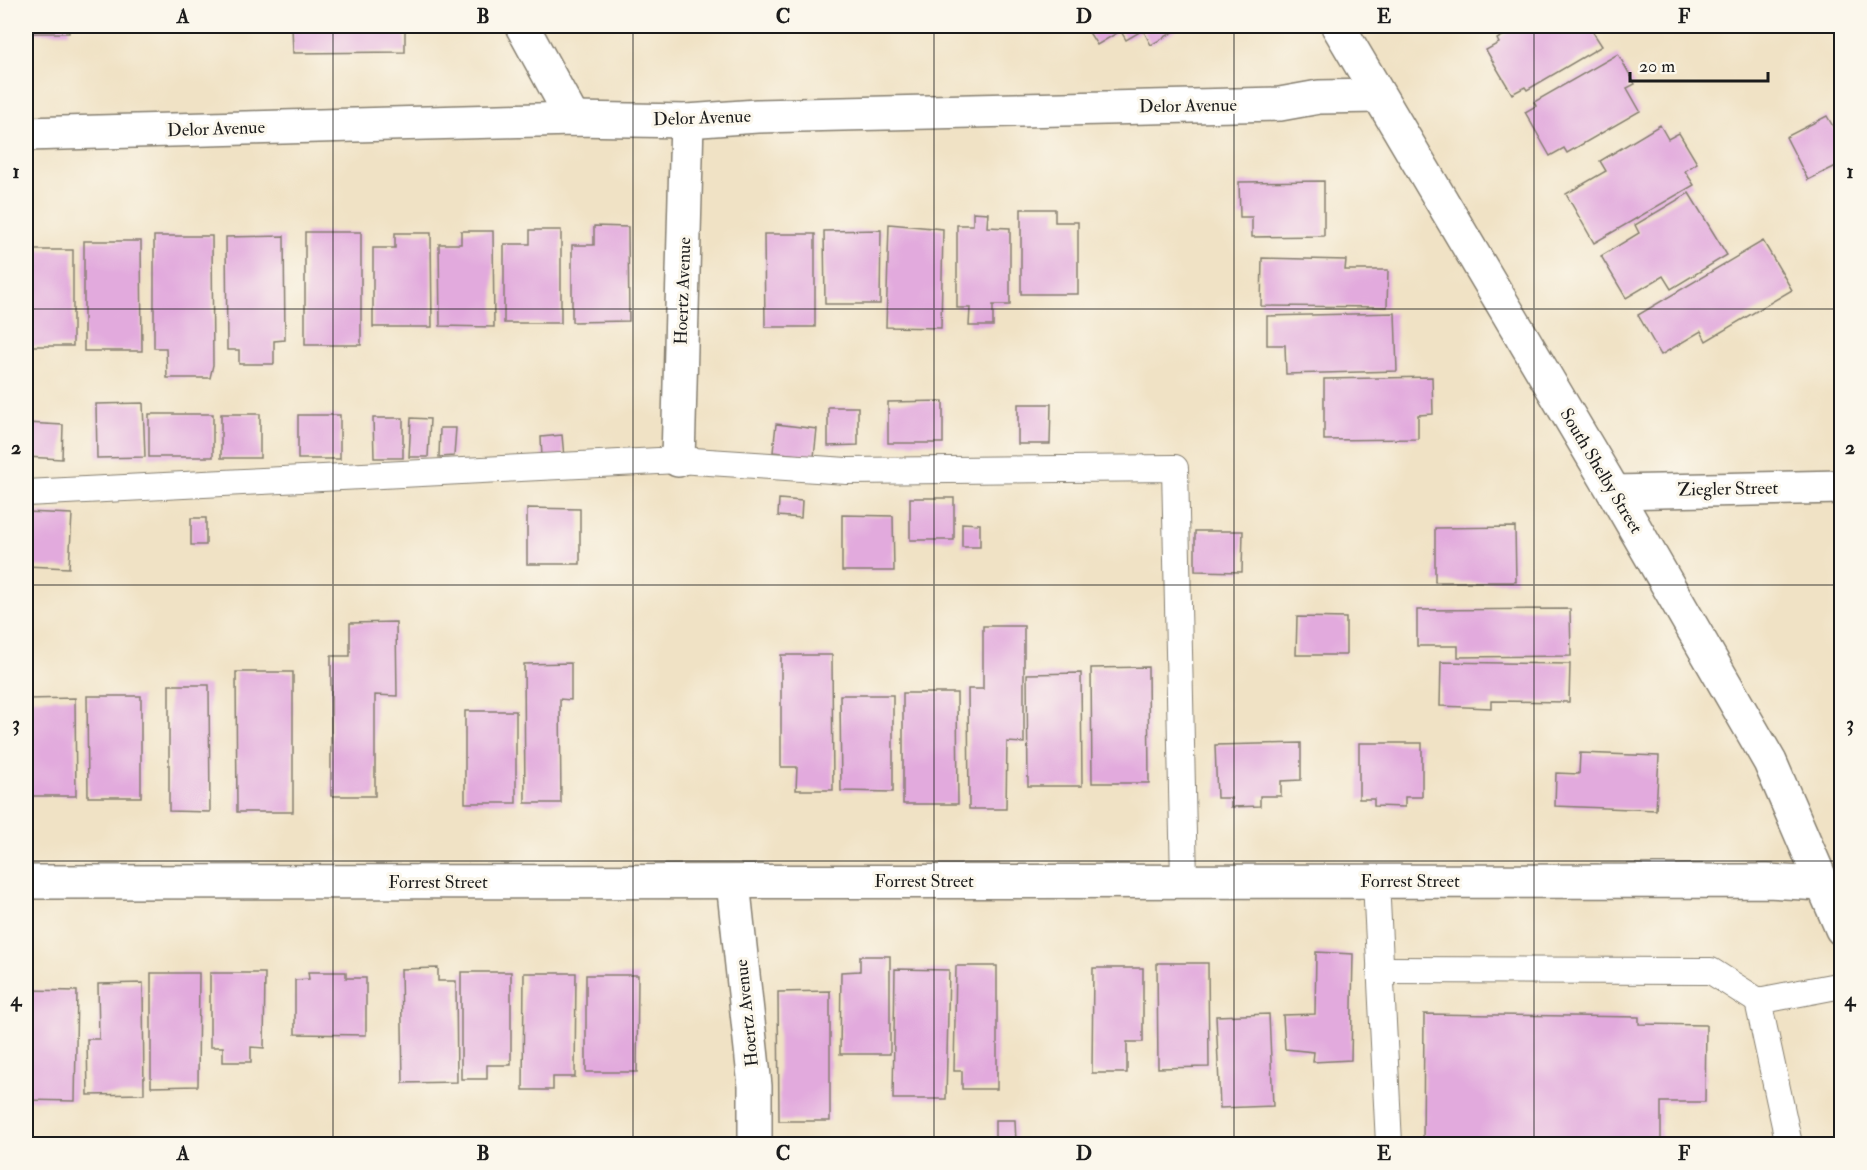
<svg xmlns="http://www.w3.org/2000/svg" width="1867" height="1170" font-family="'IM FELL Double Pica',serif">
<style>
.building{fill:#e2aadd}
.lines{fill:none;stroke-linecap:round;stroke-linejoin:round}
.service-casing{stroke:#867f70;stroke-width:28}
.minor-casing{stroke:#867f70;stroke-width:36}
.secondary-casing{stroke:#867f70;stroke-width:36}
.service{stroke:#fff;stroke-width:26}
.minor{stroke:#fff;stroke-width:33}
.secondary{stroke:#fff;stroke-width:33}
.grid{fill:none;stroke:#1c1c1c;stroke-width:1.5;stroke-opacity:0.55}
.labels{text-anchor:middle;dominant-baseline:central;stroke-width:6;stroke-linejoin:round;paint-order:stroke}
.street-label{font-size:18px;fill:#1c1c1c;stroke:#fbf7ec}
.neatline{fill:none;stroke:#1c1c1c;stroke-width:2}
.grid-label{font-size:20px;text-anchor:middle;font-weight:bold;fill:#1c1c1c}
</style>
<rect width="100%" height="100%" fill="#fbf7ec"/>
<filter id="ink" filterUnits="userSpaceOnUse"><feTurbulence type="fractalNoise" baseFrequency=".0167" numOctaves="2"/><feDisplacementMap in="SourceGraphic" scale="12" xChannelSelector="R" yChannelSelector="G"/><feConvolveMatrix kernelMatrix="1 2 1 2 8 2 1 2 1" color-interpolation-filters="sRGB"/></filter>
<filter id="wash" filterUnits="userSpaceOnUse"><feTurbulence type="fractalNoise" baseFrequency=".008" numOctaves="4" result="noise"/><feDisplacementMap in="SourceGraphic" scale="24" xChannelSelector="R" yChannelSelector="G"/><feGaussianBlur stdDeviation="1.35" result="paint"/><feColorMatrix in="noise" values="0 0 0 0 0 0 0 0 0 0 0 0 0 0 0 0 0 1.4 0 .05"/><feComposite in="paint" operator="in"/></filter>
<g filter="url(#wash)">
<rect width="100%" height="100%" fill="#f0e2c5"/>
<g id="blocks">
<g class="building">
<rect x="26" y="26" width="43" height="7"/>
<polygon points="292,26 405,26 405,52 293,53"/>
<polygon points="1085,26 1112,26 1117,33 1097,45"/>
<polygon points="1118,26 1184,26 1151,45 1143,30 1126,40"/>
<polygon points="1519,26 1589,26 1602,46 1527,90 1525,87 1512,94 1486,50 1499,43 1497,39"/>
<polygon points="1618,54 1635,84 1627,88 1640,111 1567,153 1564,148 1550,156 1525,112 1536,106 1534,102"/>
<polygon points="1827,116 1842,142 1842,163 1808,180 1786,137"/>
<polygon points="1660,125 1668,139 1679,133 1697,163 1685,171 1694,185 1594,243 1566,194 1606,171 1600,161"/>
<polygon points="1324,181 1324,236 1252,237 1252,217 1240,217 1239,182"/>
<polygon points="1689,193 1727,255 1671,289 1663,276 1626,298 1601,256 1639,233 1635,225"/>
<polygon points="1021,209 1055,209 1055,222 1078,222 1078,294 1021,294"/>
<polygon points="973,212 988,213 987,227 1010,228 1010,305 993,305 993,326 969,326 970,308 957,308 957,225 973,225"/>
<polygon points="889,224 943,229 941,328 886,327"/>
<polygon points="594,226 628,227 629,321 572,322 572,245 594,245"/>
<polygon points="530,230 561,230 561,323 504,323 504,244 530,244"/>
<polygon points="881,230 880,304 825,304 824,231"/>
<polygon points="461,231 493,231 494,327 440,326 439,244 461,244"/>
<rect x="305" y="232" width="56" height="113"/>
<polygon points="395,233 431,233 432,327 373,327 373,248 395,248"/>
<polygon points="764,234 815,234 815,327 765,327"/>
<polygon points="154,236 212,236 213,365 210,378 167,378 166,348 154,348"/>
<polygon points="284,236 285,340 274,341 274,364 239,364 239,350 227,350 226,237"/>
<polygon points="84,241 141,241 142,351 84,351"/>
<polygon points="1763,241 1792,290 1706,341 1701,331 1661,355 1638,315"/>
<rect x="26" y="250" width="47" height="96"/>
<polygon points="1262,258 1346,260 1345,270 1388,270 1387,307 1261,306"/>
<polygon points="1395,313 1397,371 1286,374 1285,345 1267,345 1267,316"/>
<polygon points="1432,377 1433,414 1418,415 1418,439 1324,440 1324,379"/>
<polygon points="943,401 943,443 888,443 888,402"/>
<polygon points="143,403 145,457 97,458 96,404"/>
<polygon points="1018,404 1051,404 1050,444 1018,444"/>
<polygon points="828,407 858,407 858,445 828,446"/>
<rect x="149" y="414" width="64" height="43"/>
<rect x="221" y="414" width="39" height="44"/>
<rect x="298" y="415" width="42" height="44"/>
<polygon points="373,418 403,418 403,458 374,458"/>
<polygon points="411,418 430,419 428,457 409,457"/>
<polygon points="26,423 63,425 62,459 26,457"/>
<polygon points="776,424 817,429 814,457 773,452"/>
<polygon points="440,428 456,428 454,456 439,457"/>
<polygon points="562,435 564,457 542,458 541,437"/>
<rect x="910" y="498" width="44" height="42"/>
<polygon points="779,499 802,501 801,518 778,516"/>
<polygon points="527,508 580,509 580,564 527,564"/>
<polygon points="26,512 72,514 69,568 26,566"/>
<polygon points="842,515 893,516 894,571 842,571"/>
<rect x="191" y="518" width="15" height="27"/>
<polygon points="962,523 980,524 980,547 962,547"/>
<polygon points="1515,527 1516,582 1435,582 1435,528"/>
<polygon points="1195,531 1243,531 1242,572 1195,571"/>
<polygon points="1570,609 1571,656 1458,657 1458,646 1417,646 1417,610"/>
<polygon points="1297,617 1346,618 1346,655 1296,655"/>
<polygon points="396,622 397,696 375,695 375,796 331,796 331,656 350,656 350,623"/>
<polygon points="983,626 1024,626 1024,743 1007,742 1006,809 969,809 968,689 983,689"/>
<polygon points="781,655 832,655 833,790 796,790 797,767 781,767"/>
<polygon points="1441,662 1570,664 1569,702 1491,701 1491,708 1440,706"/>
<polygon points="571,663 571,700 560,699 561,803 525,803 524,664"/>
<polygon points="1148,667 1149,783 1092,783 1091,668"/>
<polygon points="236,672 293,672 293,812 237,812"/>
<polygon points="1081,673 1082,786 1028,786 1027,674"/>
<polygon points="169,685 209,685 210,812 169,811"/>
<polygon points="903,693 957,693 958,804 903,804"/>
<polygon points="840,695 893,695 893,792 841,791"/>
<polygon points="87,696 141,696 141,797 88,797"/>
<polygon points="75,698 76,796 26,796 26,699"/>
<rect x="465" y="711" width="51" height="92"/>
<polygon points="1301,743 1301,780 1281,781 1281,796 1260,796 1260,806 1231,807 1231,798 1217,798 1215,745"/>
<polygon points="1359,743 1422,743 1422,797 1405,797 1405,807 1374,806 1374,799 1359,799"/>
<polygon points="1580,753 1659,756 1656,810 1555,806 1556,773 1579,774"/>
<polygon points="1316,952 1353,954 1351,1060 1313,1062 1314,1052 1285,1049 1283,1015 1315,1014"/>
<polygon points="860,956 890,956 890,1054 840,1054 841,972 860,971"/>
<polygon points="1157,963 1208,963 1209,1067 1158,1068"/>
<polygon points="956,966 997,966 997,1089 962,1089 962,1071 954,1071"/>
<polygon points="438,968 438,981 456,981 457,1082 403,1083 401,969"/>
<polygon points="1093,968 1143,968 1143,1042 1127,1042 1127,1073 1092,1073"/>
<polygon points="895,969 949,970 946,1099 893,1099"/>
<polygon points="308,972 346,972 346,978 366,978 366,1035 295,1034 295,980 309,979"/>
<polygon points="461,972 511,972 511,1065 487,1065 487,1079 461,1079"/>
<polygon points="151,973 199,973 198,1086 151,1087"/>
<polygon points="210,973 265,973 264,1048 251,1047 251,1062 223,1062 223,1047 210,1047"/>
<polygon points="524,973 576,973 575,1077 553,1077 553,1090 523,1090"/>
<polygon points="586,975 638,975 637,1072 586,1072"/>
<polygon points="143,983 144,1094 88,1095 87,1039 99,1039 98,984"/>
<polygon points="26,990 77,991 75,1101 26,1100"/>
<polygon points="830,991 830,1121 779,1121 778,992"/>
<polygon points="1269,1014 1273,1106 1220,1108 1216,1016"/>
<polygon points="1424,1014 1639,1017 1639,1024 1706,1025 1705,1102 1661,1102 1661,1144 1423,1144"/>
<polygon points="995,1120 1015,1120 1016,1144 995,1144"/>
<polygon points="925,1138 925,1144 899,1144 899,1139"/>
</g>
</g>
</g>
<g filter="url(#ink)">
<use href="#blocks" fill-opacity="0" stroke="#867f70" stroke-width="1.5"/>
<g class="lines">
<defs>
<g id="service">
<polyline points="26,493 678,460 847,471 1175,468 1184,881"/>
<polyline points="1376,881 1389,1144"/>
<polyline points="1380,970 1711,971 1758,1001"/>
<polyline points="1789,1144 1758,1001 1842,985"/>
</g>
<g id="minor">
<polyline points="522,26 573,119"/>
<polyline points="26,134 573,119 687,121 757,116 1280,104 1319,97 1378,96"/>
<polyline points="678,460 687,121"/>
<polyline points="1614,492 1842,487"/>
<polyline points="26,882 1767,881 1822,884"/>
<polyline points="733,882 755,1086 755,1144"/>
</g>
<polyline id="secondary" points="1338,26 1614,492 1770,762 1842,929"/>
</defs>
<use href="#service" class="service-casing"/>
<use href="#minor" class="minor-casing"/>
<use href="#secondary" class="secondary-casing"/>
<use href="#service" class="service"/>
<use href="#minor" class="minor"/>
<use href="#secondary" class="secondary"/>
</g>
</g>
<path class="grid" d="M333,26v1118M633,26v1118M934,26v1118M1234,26v1118M1534,26v1118M26,309h1816M26,585h1816M26,861h1816"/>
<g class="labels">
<g class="street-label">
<text transform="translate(1188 106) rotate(-1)">Delor Avenue</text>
<text transform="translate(702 118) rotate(-2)">Delor Avenue</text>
<text transform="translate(216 129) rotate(-2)">Delor Avenue</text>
<text transform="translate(683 291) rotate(-88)">Hoertz Avenue</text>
<text transform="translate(1601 471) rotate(59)">South Shelby Street</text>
<text transform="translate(1728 489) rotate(-1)">Ziegler Street</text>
<text x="924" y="881">Forrest Street</text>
<text x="1410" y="881">Forrest Street</text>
<text x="438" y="882">Forrest Street</text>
<text transform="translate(747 1013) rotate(-96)">Hoertz Avenue</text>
</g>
</g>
<rect width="1867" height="1170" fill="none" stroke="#fbf7ec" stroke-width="66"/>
<path d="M1630 72v9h138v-9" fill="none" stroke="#1c1c1c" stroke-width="3"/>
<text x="1639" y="72" font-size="18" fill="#1c1c1c" stroke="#fbf7ec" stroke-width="4.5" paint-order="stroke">20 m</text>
<rect x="33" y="33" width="1801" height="1104" class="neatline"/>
<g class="grid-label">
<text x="183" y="23">A</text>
<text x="483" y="23">B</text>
<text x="783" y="23">C</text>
<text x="1084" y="23">D</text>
<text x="1384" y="23">E</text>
<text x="1684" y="23">F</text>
<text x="16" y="178">1</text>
<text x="1850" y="178">1</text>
<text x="16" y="454">2</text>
<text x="1850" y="454">2</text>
<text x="16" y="730">3</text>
<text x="1850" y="730">3</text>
<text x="16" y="1006">4</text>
<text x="1850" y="1006">4</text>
<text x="183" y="1160">A</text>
<text x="483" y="1160">B</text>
<text x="783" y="1160">C</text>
<text x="1084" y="1160">D</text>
<text x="1384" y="1160">E</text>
<text x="1684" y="1160">F</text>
</g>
</svg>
